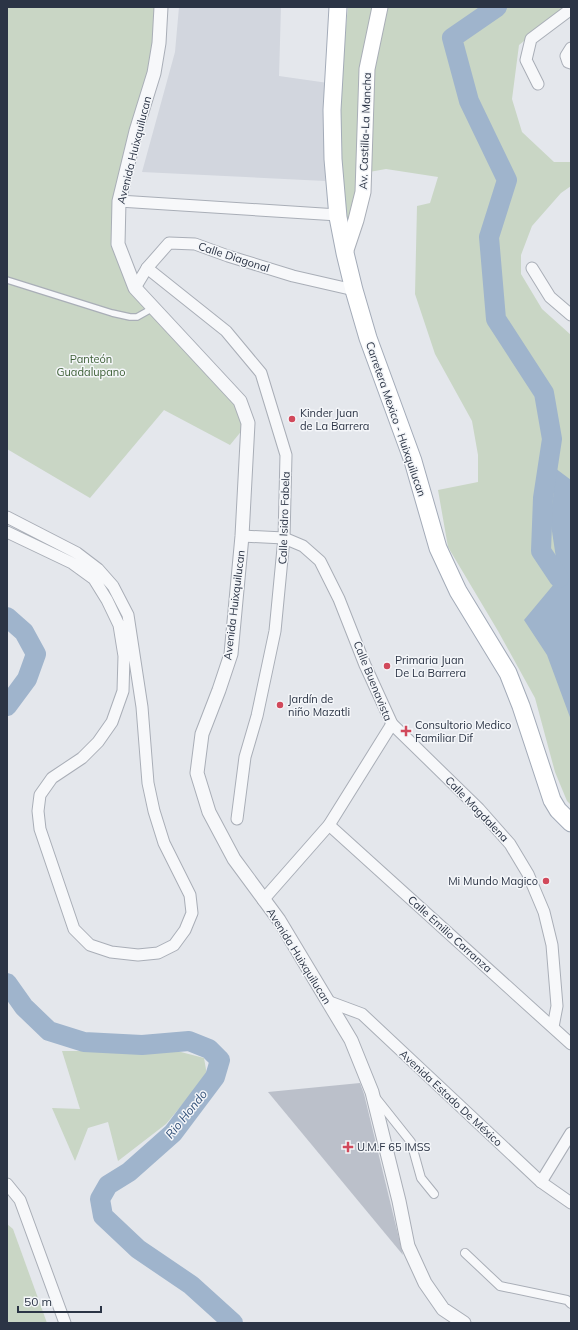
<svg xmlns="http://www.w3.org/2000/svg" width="578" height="1330" font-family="Mulish,sans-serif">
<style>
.built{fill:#d2d6de}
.green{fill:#c9d6c5}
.water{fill:#9fb4cc}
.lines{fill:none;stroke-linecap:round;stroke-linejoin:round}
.river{stroke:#9fb4cc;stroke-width:20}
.building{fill:#bbc0ca}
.service-casing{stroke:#a9aeb7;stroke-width:8}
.pedestrian-casing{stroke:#a9aeb7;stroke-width:10}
.minor-casing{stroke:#a9aeb7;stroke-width:13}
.tertiary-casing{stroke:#a9aeb7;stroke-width:15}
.secondary-casing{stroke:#a9aeb7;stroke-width:17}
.primary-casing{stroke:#a3abb8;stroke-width:19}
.service{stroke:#f7f8fa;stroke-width:5.5}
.pedestrian{stroke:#f7f8fa;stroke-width:8}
.minor{stroke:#f7f8fa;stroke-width:11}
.tertiary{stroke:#f7f8fa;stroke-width:13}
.secondary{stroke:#fff;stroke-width:15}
.primary{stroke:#fff;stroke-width:17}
.poi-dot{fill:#d1495b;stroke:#f4f6f9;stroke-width:1.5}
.labels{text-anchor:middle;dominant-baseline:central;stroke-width:3;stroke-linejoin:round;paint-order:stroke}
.street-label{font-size:11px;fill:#2b3445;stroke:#f4f6f9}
.park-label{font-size:11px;fill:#3f6138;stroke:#f4f6f9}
.poi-label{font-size:11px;fill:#2b3445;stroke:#f4f6f9;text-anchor:start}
.water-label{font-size:12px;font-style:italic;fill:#34527a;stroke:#f4f6f9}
</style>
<rect width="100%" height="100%" fill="#e4e7ec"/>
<polygon class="built" points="179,7 281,7 279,76 328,83 325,181 142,172 175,52"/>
<g class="green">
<polygon points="7,7 161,7 136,131 118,244 135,288 240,401 248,423 230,445 164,410 90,498 7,449"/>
<polygon points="348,7 566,7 519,45 512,99 522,132 554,162 571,162 571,186 561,193 532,226 521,255 521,274 542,309 571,335 571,805 567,801 555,772 535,698 498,631 448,547 438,490 478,482 478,455 472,421 435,354 415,294 417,206 430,203 438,177 386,169 358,174 358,192 347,231 337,113"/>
<polygon points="62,1051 177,1051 204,1058 207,1075 166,1124 118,1161 108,1122 88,1128 75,1161 52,1108 80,1109"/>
<polygon points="7,1224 13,1229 47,1323 7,1323"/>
</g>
<polygon class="water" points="555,468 571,480 571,720 547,655 524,620 559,578 550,518 553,498"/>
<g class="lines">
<g class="river">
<polyline points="497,7 452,38 469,101 507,180 489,237 496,319 544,393 552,439 543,498 541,551 559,578"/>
<polyline points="7,617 24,632 36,654 27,679 7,706"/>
<polyline points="7,983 24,1007 49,1031 84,1042 142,1045 189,1041 209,1049 220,1060 215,1077 173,1133 129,1172 108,1185 100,1199 103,1216 138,1249 191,1285 233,1323"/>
</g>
</g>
<polygon class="building" points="360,1083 364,1094 403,1255 268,1092"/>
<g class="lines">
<defs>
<polyline id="service" points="7,280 112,313 130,317 137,317 153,308"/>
<g id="pedestrian">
<polyline points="376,1098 411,1142 421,1178 434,1194"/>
<polyline points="465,1253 500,1286 567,1300 571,1304"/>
</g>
<g id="minor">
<polyline points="571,48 566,56 568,62 571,63"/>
<polyline points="538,84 526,60 531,39 571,9"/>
<polyline points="119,201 338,215"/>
<polyline points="147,268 226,331 261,373 286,455 284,538 275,631 257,716 245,757 237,819"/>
<polyline points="532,268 550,297 571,315"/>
<polyline points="135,288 147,268 169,243 195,244 228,256 293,276 354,290"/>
<polyline points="7,517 77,553 98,569 113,586 128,615 142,707 148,783 154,811 164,843 190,895 192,913 185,930 174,945 158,953 138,955 111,952 90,945 74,929 40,829 38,811 40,795 52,778 82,758 98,742 112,722 123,691 124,656 119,625 107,600 94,579 72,563 7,532"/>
<polyline points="242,536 284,538 303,546 320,561 339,599 365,665 392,724 479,809 510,844 528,874 544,912 552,945 557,1006 553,1027"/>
<polyline points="329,825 571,1044"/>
<polyline points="263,900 329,825 392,724"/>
<polyline points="327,1001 362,1014 541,1182 571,1203"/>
<polyline points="541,1182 571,1133"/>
<polyline points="7,1184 20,1200 65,1323"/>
</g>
<polyline id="tertiary" points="161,7 159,43 154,73 136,131 119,201 118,244 135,288 240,401 248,423 242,536 231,654 219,690 202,734 197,773 209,812 234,859 279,920 351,1040 372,1092 399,1201 408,1246 425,1283 443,1309 464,1323"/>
<polyline id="secondary" points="345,253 356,220 363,192 367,69 380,7"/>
<polyline id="primary" points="338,7 332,110 333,159 338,217 345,253 354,290 368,338 413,461 438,548 458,591 508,673 521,706 552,800 558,810 571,823"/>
</defs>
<use href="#service" class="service-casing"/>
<use href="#pedestrian" class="pedestrian-casing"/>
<use href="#minor" class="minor-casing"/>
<use href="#tertiary" class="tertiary-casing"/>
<use href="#secondary" class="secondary-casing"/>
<use href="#primary" class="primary-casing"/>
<use href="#service" class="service"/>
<use href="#pedestrian" class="pedestrian"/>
<use href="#minor" class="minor"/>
<use href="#tertiary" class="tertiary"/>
<use href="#secondary" class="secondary"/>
<use href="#primary" class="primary"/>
</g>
<g class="poi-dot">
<circle cx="292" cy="419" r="4"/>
<circle cx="387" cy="666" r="4"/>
<circle cx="280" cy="705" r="4"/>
<path d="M404 725h4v4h4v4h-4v4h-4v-4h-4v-4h4z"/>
<circle cx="546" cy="881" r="4"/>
<path d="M346 1141h4v4h4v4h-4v4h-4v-4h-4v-4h4z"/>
</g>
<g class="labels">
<g class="street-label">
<text transform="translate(365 131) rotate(-88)">Av. Castilla-La Mancha</text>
<text transform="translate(134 150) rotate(-76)">Avenida Huixquilucan</text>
<text transform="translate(234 257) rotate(18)">Calle Diagonal</text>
<text transform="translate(396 419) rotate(71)">Carretera Mexico - Huixquilucan</text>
<text transform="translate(284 518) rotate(-88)">Calle Isidro Fabela</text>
<text transform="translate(234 605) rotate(-83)">Avenida Huixquilucan</text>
<text transform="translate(373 681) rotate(68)">Calle Buenavista</text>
<text transform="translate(477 809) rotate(46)">Calle Magdalena</text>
<text transform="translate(450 934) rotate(42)">Calle Emilio Carranza</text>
<text transform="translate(299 956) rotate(58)">Avenida Huixquilucan</text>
<text transform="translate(451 1098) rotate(43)">Avenida Estado De México</text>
</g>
<g class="park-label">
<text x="91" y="359">Panteón<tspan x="91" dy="13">Guadalupano</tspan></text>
</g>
<g class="poi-label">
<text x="300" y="413">Kinder Juan<tspan x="300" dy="13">de La Barrera</tspan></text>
<text x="395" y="660">Primaria Juan<tspan x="395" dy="13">De La Barrera</tspan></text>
<text x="288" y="699">Jardín de<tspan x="288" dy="13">niño Mazatli</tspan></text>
<text x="415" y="725">Consultorio Medico<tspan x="415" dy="13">Familiar Dif</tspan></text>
<text x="538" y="881" text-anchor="end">Mi Mundo Magico</text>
<text x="357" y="1147">U.M.F 65 IMSS</text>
</g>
<g class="water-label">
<text transform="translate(186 1114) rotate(-51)">Rio Hondo</text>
</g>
</g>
<rect width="578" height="1330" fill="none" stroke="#2b3445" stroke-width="16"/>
<path d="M18 1306v6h83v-6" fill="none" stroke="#2b3445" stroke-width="2"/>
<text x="24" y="1306" font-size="12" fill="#2b3445" stroke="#f4f6f9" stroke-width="3" paint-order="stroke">50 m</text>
</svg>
